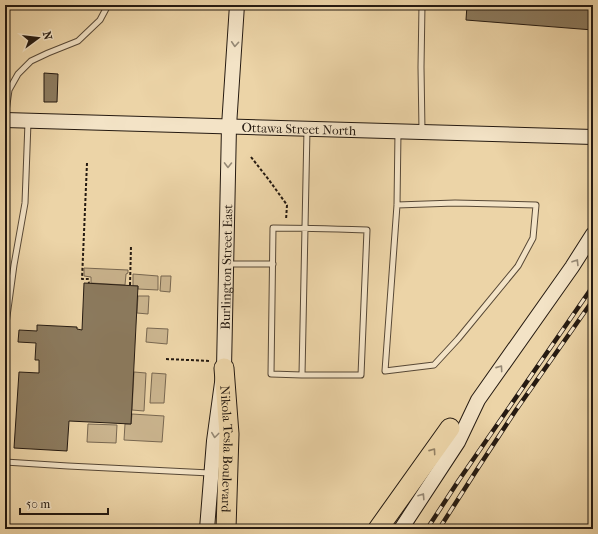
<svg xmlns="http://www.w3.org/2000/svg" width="598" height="534" font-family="'IM FELL French Canon',serif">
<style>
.green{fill:#cab48e;stroke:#786750}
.building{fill:#8c7b5f;stroke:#251a11}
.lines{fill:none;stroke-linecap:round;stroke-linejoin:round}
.service-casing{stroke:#574836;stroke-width:7}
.secondary-casing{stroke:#251a11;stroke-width:16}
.motorway-casing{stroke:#251a11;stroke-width:21}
.path{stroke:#251a11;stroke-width:2;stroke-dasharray:3 2;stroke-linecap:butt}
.service{stroke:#f3e3c6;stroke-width:5}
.secondary{stroke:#f3e3c6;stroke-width:14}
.motorway{stroke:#ecd4a7;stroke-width:19}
.rail-casing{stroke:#251a11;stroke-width:4.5}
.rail{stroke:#f3e3c6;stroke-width:3;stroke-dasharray:9;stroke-linecap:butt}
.oneway{stroke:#968975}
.oneway2{stroke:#928064}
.labels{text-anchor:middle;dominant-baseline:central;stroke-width:3;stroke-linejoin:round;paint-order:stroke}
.street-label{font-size:13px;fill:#251a11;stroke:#f3e3c6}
</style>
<rect width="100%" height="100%" fill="#ecd4a7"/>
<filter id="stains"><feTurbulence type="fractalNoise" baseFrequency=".005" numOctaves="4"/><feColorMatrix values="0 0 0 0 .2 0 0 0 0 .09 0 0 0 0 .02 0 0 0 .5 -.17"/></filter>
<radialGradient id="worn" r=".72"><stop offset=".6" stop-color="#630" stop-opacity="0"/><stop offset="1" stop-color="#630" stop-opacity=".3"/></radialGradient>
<g class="green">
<polygon points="84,268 128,270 128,273 126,274 125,285 91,283 91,277 84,276"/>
<polygon points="133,274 158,276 158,290 138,289 138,286 133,286"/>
<polygon points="161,276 171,276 170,292 160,291"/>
<polygon points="138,296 149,296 148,314 137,313"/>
<polygon points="147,328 168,329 167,344 146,342"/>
<polygon points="134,372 146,373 144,411 132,410"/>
<polygon points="152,373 166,374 164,403 150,403"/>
<polygon points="132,414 164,416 162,442 124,440 125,424 131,424"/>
<polygon points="88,424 117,425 116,443 87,442"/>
</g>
<g class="building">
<polygon points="467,5 593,5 593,30 466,20"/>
<polygon points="44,73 58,74 57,102 44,102"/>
<polygon points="84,283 138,286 131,424 69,421 67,451 14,448 19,372 39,373 39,360 35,360 36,343 18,342 19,330 37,331 37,325 77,327 77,329 82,330"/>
</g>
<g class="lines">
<defs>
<g id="service">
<polyline points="422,5 421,67 422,131"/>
<polyline points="5,119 9,90 18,74 31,61 48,53 78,41 100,20 108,5"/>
<polyline points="397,205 455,203 536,205 533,238 518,266 458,339 434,365 385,371 397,205 398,132"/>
<polyline points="227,264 273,264"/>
<polyline points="5,331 14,265 25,203 28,122"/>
<path d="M302,375h59l6,-145c-31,-1 -63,-2 -94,-2l-2,146 31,1c2,-82 4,-164 5,-246"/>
<polyline points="5,462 68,466 210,473"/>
</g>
<g id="secondary">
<path id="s1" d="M5,120l588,17"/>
<path id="s2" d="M207,529l7,-88 10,-73 5,-242 8,-121"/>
<polyline points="401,529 458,442 478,400 572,267 593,234"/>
</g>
<g id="motorway">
<path id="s3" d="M224,368l5,66 -3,95"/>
<polyline points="378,529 450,428"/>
</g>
</defs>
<use href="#service" class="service-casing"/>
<use href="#secondary" class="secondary-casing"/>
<use href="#motorway" class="motorway-casing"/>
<g class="path">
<polyline points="251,157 269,180 287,205 286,220"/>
<polyline points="87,163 82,279 88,279 89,283"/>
<polyline points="130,285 131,246"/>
<polyline points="166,359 211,361"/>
</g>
<use href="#service" class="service"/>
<use href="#secondary" class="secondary"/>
<use href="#motorway" class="motorway"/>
<defs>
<g id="rail">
<polyline points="427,529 459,480 593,286"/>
<polyline points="439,529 478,468 516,410 593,300"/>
</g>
</defs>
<use href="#rail" class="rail-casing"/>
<use href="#rail" class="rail"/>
</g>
<defs><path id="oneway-chevron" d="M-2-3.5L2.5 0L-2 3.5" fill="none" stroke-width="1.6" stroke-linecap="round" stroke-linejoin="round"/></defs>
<g class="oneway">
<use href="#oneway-chevron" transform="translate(235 44) rotate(94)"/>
<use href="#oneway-chevron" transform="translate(228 165) rotate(91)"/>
<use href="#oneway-chevron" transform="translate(576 262) rotate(-58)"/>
<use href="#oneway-chevron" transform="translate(500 368) rotate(-55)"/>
<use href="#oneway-chevron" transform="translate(215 435) rotate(97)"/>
<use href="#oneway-chevron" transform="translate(422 496) rotate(-57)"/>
</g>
<use class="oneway2" href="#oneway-chevron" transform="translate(433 451) rotate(-55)"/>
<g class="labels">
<g class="street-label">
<text stroke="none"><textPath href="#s1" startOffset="294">Ottawa Street North</textPath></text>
<text stroke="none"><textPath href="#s2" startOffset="263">Burlington Street East</textPath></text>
<text stroke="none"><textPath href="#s3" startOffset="81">Nikola Tesla Boulevard</textPath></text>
</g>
</g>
<rect width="598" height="534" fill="none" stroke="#ecd4a7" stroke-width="20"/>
<rect x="6" y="6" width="586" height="522" fill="none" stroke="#251a11" stroke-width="2"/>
<rect x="10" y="10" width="578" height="514" fill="none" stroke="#251a11"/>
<g transform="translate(38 38) rotate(75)" stroke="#f3e3c6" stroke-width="3" paint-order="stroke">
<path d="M0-3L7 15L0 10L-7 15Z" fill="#251a11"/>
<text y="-6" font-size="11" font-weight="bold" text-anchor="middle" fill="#251a11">N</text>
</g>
<path d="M20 508v6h88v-6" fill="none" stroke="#251a11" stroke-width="2"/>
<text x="26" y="508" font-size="12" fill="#251a11" stroke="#f3e3c6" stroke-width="3" paint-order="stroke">50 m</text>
<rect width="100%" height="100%" filter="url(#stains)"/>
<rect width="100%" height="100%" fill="url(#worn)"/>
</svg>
